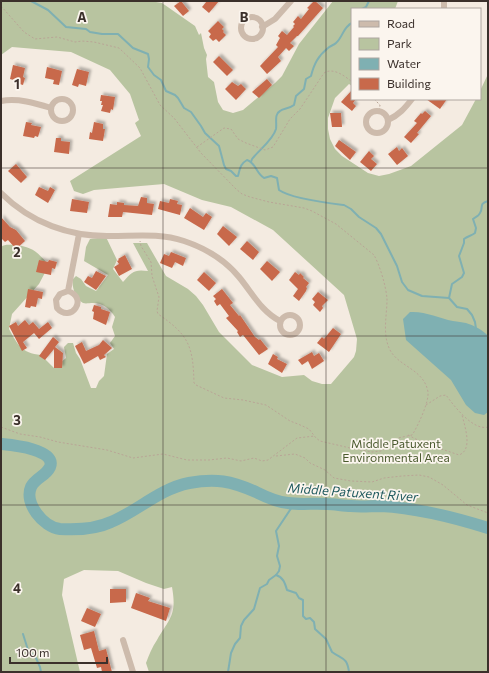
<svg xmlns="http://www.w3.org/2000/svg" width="489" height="673" font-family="Commissioner,sans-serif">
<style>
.green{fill:#b8c4a0}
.water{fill:#7fb0b2}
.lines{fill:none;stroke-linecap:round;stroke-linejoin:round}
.stream{stroke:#7fb0b2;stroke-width:2}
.river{stroke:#7fb0b2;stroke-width:12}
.building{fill:#c8694b;filter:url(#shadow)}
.path{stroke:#b9a596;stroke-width:1;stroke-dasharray:2 2;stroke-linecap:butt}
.minor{stroke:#cdbbac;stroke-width:6}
.grid{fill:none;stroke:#3b302b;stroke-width:1;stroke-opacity:0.55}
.labels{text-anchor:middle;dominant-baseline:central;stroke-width:3.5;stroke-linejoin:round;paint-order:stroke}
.park-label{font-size:12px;fill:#4a5a2e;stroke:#fbf5ee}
.water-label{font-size:13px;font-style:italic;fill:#1f5a5e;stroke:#fbf5ee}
.grid-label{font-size:13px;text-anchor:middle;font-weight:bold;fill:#3b302b;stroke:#fbf5ee;stroke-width:3.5;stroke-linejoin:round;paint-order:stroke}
</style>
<defs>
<filter id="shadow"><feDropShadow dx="2.5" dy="-2.5" stdDeviation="1" flood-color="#0004"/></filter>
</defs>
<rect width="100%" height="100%" fill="#f4ebe1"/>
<path class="green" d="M1,1h149l12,2 33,23 4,9 2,-2 3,15 3,7 -1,4 2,18 6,5 4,20 5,8 10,3 10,-3 32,-27 7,-7 17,-32 34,-43h65l-3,8h-43v77l-3,-2 -14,14 -7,20v11l2,10 5,10 7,7 26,17 11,3 10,-2 22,-8 51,-41 14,-26h4v-8l8,-17v598h-339l-3,-9c3,-8 6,-16 11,-23 13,-22 20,-25 15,-53l-8,2 -18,-6 -28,-12 -34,-1 -20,9 -2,16 18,77h-79v-425c4,-3 8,-2 13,-2 19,2 22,6 35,20l-10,19 -27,30 -3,15c9,16 12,24 32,26l13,13 12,-10 -2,-11 4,-4h5l3,10 4,6 11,29h5l3,-7 5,-5 3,-22 7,-5 -4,-6 5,-7 -3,-9 3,-10c-5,-8 -12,-14 -22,-14 -4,0 -7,1 -10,0 -7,-3 -12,-17 -10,-24l3,-3 5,3 5,7 10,5 12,-16 -24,-14 2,-14 4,-8 16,-2 11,23 -4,9 10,13c9,-10 11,-13 25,-11l-15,-28h14l19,33 22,13 8,7 7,9 16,27 33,33 30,12 22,-2 8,6 10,3h9l23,-27 2,-6 1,-12 -13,-44 -71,-65 -42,-23 -29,-7 -38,-16 -70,6 -11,4 -9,-3 -4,-10 71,-45 -6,-13 4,-3 -9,-26 -20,-24 -39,-18 -59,-5 -11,8z"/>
<path class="water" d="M410,312c15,-1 29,6 43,9 5,1 9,1 13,2 7,2 17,7 22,13v76l-4,3 -9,-2 -9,-8 -15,-25 -45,-40 -3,-21z"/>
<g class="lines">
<g class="stream">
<path d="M31,1l17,9 18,17 20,2 4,3 12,2h16l15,14 15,6 1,5 -1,8 6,8 7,5 5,11 9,4 3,3 6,10 7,4 10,14 4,7 14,13 5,19 2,4 5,2 5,5h2c2,-7 2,-12 9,-16 9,3 9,13 17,18l7,-2 6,2 2,12c13,9 48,13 65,15l7,4 8,8 17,11 5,6 16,32 5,16 6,8 14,6 27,2 8,9 10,2 5,6 3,7 1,7"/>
<polyline points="362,9 366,7 369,1"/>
<path d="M251,162l1,-3c7,-9 21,-19 24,-30 1,-6 -2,-15 4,-18 4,-3 9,-2 14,-6l2,-9 8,-7 2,-10 5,-3c3,-12 7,-20 17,-28 2,-2 6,-3 8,-5 7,-6 7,-16 16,-20"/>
<path d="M449,298l3,-14 10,-7 2,-4 -5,-17 5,-13v-4c4,-3 7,-3 11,-6l1,-5 -3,-9c2,-2 6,-3 7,-6 4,-6 -2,-9 8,-12"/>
<path d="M276,575c7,2 9,8 11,15l9,3 3,5 4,2v16l3,3 4,-1 4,4 1,7 11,10 6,13c11,8 15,5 17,20"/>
<polyline points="23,634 28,650 36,658 40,667 41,672"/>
<polyline points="228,672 231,653 235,644 240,638 241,626 244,620 254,609 260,588 267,584 269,580 276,575 279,571 280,566 277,556 279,546 276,531 294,504"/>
</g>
<path class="river" d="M1,444c10,1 56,5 49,23 -4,9 -15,11 -19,20 -7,16 12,40 29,42 17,1 36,0 51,-7 27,-11 48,-33 78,-39 27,-5 42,-2 67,9 10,5 21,10 32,11 13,2 26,0 39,1 8,0 16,2 24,2 10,1 20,0 30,0 37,2 72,11 107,22"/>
</g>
<g class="building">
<polygon points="181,1 189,11 183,16 174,6"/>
<polygon points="207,1 219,1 209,13 202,7"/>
<polygon points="314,1 315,1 323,8 298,36 297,36 290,43 294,46 289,51 286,48 278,57 281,61 267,74 260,66 278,47 276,45 280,38 278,36 282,31 287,35 294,27 293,26 295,24 293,22 298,16 301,19 309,9 307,8"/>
<polygon points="218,21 224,27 222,29 224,31 223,32 226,35 219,42 216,39 213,41 209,37 211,34 208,31"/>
<polygon points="219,56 233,70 227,76 213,62"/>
<polygon points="13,65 25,68 23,77 25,78 23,85 16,83 17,81 10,79"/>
<polygon points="47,67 62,71 59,85 53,84 54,80 45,78"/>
<polygon points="77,69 89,72 86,86 79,84 78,87 72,85"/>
<polygon points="267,79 272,85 259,98 252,92"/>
<polygon points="232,82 238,86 241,84 246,89 236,100 225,89"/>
<polygon points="352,90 352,99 356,99 353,103 356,106 352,111 341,102"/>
<polygon points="101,95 115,97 113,110 111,109 110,113 101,111 103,105 101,105 102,101 100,101"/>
<polygon points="426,99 447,99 440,109"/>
<polygon points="425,111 431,116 417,133 419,134 411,143 404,137 417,123 414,121 421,113 422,114"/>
<polygon points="330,113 341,113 342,127 332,127"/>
<polygon points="26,122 32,123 31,125 41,127 38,137 35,136 34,138 23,136"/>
<polygon points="94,122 103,124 103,129 105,129 103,141 89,139 90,132 92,133"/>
<polygon points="56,138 61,138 61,141 70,142 69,154 54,152"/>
<polygon points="339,140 356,152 350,160 335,146"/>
<polygon points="397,147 399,151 402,148 408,156 397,165 388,154"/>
<polygon points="369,151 374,156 371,159 377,164 371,171 360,162"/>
<polygon points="16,164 27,177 21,183 8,171"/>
<polygon points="39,187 48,191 50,187 55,190 48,203 35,195"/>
<polygon points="141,197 147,198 147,203 154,204 152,215 123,212 122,217 108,217 110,204 117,205 117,202 124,203 124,205 138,206"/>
<polygon points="72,199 89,202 87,213 70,211"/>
<polygon points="170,199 178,201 177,204 182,205 180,215 158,209 160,201 169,203"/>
<polygon points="190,208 203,217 206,213 212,217 204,230 184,218"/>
<polygon points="1,217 10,227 16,230 25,241 16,249 8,240 5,242 1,238"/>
<polygon points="223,226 237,237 229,246 217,234"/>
<polygon points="247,241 259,252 253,260 240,249"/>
<polygon points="171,252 186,258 183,266 175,262 172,268 160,263 164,254 169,256"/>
<polygon points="125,255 132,269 119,276 114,267 119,264 117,261 119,260 118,259"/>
<polygon points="39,260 48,262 49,260 57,262 55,269 52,268 51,275 36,272"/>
<polygon points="267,261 280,272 272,281 260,269"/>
<polygon points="96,271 106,276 96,290 84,282 88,276 92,278"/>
<polygon points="204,272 216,283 209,291 197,280"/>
<polygon points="295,272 299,275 300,273 304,277 303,278 309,283 306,287 307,288 306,291 299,301 293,296 298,289 289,280"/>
<polygon points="28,289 43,292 42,299 38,298 36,307 31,306 30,308 25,307"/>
<polygon points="222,289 233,303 230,305 239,316 240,315 255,337 259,340 260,339 268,349 259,355 243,335 240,337 237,332 238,331 226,318 229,316 220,304 217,306 214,301 216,299 213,296"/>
<polygon points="318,292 328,300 322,306 323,308 320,312 313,305 315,302 312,299"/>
<polygon points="94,305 101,307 101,309 110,312 106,325 93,319 94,312 92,311"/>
<polygon points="25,320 29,325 33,322 39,329 48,322 52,328 39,339 34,333 23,342 27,348 22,351 9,326 16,322 18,326"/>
<polygon points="333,328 341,334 329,352 317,343 322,337 324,339"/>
<polygon points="53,337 59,342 55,347 63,353 62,368 54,368 54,349 45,360 39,356"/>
<polygon points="103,340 112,348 104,355 106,357 100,360 98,356 84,364 75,346 82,342 86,351 99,345"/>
<polygon points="312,352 314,356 319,353 324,361 312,369 308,361 302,365 298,360"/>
<polygon points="273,354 278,357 277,359 287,364 282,373 268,364"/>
<polygon points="110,589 126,589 126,602 110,603"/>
<polygon points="136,593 150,598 148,601 170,608 166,621 131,608"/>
<polygon points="87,608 101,614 95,627 81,621"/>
<polygon points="94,631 99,651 106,649 112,672 102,672 101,667 97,668 91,648 84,650 80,635"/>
</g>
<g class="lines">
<g class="path">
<path d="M1,6l23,26 11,7 22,-2 18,5 7,-1 12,1 25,6 21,20 20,37 14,13 27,35 35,36 6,5 8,3 19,5 35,6 8,3 24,13 38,31c6,11 12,31 13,44 0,17 -5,35 3,51 9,17 34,19 38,42 1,10 -9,31 -14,40l-2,3 -14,3 -8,8 -9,5 -9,1 -22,-4 -30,-7 -4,-3 -7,-9 -11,-5 -8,-3 -24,-16 -23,-5 -19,-2 -28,-13 -2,-2c-1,-37 -5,-48 -36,-69l-1,-3 2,-14 -7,-21 -1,-14 -10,-16 -1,-5"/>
<polyline points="374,99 380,105 379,111"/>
<path d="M197,147l27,-19 7,1 7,10 8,4 19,7 8,-3 17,-28 10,-10 24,-36c9,-6 21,3 28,9"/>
<path d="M426,405l14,-9 6,-1c8,11 27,36 42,32"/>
<polyline points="1,427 20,434 40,437 58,442 107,450 133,458 163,454 187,460 209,460 227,458 241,461 254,458 262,461 268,460 297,438 315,436"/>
<path d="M408,435c16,9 34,14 51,20 14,-5 6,-28 3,-40"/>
<polyline points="276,456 295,454 305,458 310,463 325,470 334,478 351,481 372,482 384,478 402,476 419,475 429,477 443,485 467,505 488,513"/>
</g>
<g class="minor">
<polyline points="444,1 444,9"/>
<circle cx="252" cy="28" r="11"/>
<polyline points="262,27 275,19 291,1"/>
<circle cx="62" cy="110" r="11"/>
<path d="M1,101c17,-3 34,2 50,7"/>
<circle cx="377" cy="122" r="11"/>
<path d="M388,120c11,-5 17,-12 24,-21"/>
<path d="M1,193c30,30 69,44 110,43 25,0 49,-3 73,5 21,7 41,19 55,36 14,17 22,34 41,44"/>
<path d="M68,291c21,7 3,33 -11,17l-1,-8 4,-6 8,-3 11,-57"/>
<circle cx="290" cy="325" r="10"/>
<polyline points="123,640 133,672"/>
</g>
</g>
<path class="grid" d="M163,1v671M326,1v671M1,168h487M1,336h487M1,505h487"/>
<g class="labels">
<g class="park-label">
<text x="396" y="443">Middle Patuxent<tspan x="396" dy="14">Environmental Area</tspan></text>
</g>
<g class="water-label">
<text transform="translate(353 492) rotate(4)">Middle Patuxent River</text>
</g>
</g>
<g class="grid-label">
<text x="82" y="22">A</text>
<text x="244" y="22">B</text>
<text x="17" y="89">1</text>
<text x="17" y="257">2</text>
<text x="17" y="425">3</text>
<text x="17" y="593">4</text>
</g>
<rect width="489" height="673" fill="none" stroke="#3b302b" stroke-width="4"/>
<rect x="351" y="8" width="130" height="92" fill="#fbf5ee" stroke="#aea6a0"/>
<rect x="359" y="21" width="20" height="6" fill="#cdbbac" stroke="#aea6a0"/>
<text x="387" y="28" font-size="12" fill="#3b302b">Road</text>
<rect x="359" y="38" width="20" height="12" fill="#b8c4a0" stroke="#aea6a0"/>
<text x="387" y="48" font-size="12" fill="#3b302b">Park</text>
<rect x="359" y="58" width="20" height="12" fill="#7fb0b2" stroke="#aea6a0"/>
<text x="387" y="68" font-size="12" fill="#3b302b">Water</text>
<rect x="359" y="78" width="20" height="12" fill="#c8694b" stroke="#aea6a0"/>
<text x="387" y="88" font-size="12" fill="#3b302b">Building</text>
<path d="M10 657v6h97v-6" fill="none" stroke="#3b302b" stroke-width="2"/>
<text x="16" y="657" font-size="12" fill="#3b302b" stroke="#fbf5ee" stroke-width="3" paint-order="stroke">100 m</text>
</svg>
